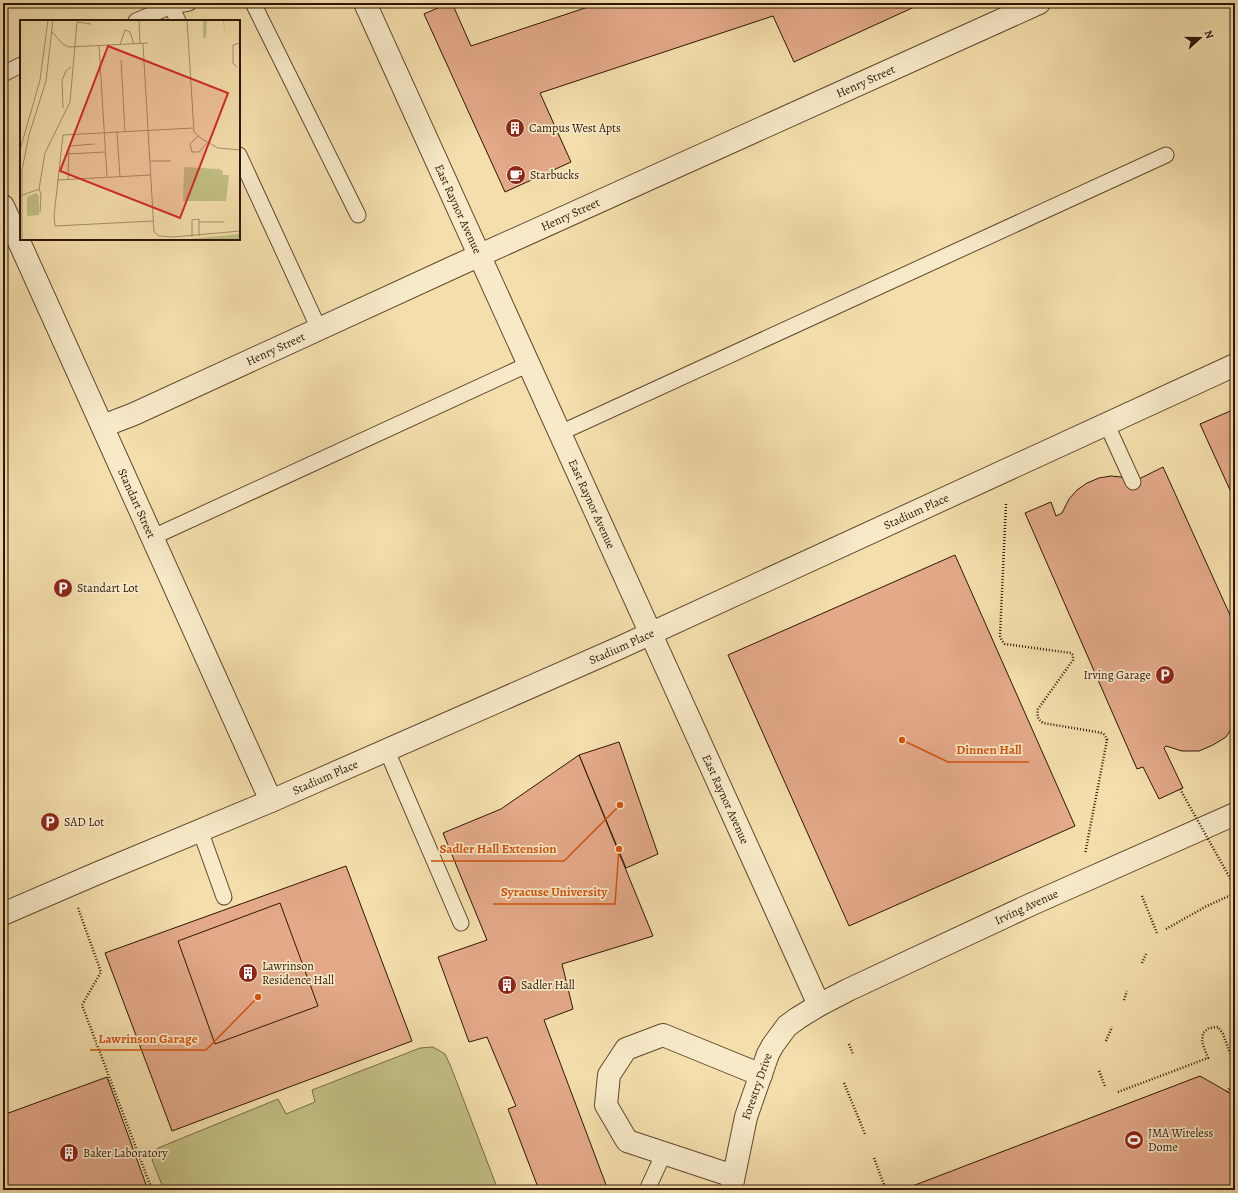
<svg xmlns="http://www.w3.org/2000/svg" width="1238" height="1193" font-family="Alegreya,serif">
<style>
.green{fill:#c2c084;stroke:#786b44}
.building{fill:#e3a989;stroke:#2e1605}
.lines{fill:none;stroke-linecap:round;stroke-linejoin:round}
.lane-casing{stroke:#60482f;stroke-width:17}
.street-casing{stroke:#60482f;stroke-width:24}
.path{stroke:#2e1605;stroke-width:2.5;stroke-dasharray:1 2;stroke-linecap:butt}
.lane{stroke:#f8eac9;stroke-width:15}
.street{stroke:#f8eac9;stroke-width:22}
.path-bridge{stroke:#2e1605;stroke-width:2.5;stroke-dasharray:1 2;stroke-linecap:butt}
.labels{text-anchor:middle;dominant-baseline:central;stroke-width:3.5;stroke-linejoin:round;paint-order:stroke}
.street-label{font-size:12px;fill:#2e1605;stroke:#f8eac9}
.poi-label{font-size:12px;fill:#2e1605;stroke:#f8eac9;text-anchor:start}
.inset-road{fill:none;stroke:#a58f69;stroke-width:1}
.view{fill:#d62828;fill-opacity:0.15;stroke:#d62828;stroke-width:2}
.inset-edge{fill:none;stroke:#2e1605;stroke-width:2}
.leader{fill:none;stroke:#d5520b;stroke-width:1.5}
.callout-dot{fill:#d5520b;stroke:#f8eac9;stroke-width:1.5}
.callout-label{font-size:13px;text-anchor:middle;font-weight:bold;fill:#d5520b;stroke:#f8eac9;stroke-width:3.5;stroke-linejoin:round;paint-order:stroke}
</style>
<rect width="100%" height="100%" fill="#f4dfac"/>
<filter id="stains"><feTurbulence type="fractalNoise" baseFrequency=".005" numOctaves="4"/><feColorMatrix values="0 0 0 0 .2 0 0 0 0 .09 0 0 0 0 .02 0 0 0 .5 -.17"/></filter>
<radialGradient id="worn" r=".72"><stop offset=".6" stop-color="#630" stop-opacity="0"/><stop offset="1" stop-color="#630" stop-opacity=".3"/></radialGradient>
<polygon class="green" points="433,1047 445,1054 451,1067 498,1190 164,1190 152,1160 158,1148 278,1099 286,1114 315,1102 312,1090 420,1048"/>
<g class="building">
<polygon points="449,3 452,3 471,46 600,3 923,3 794,62 773,16 540,93 571,162 505,192 424,14"/>
<polygon points="1235,409 1235,501 1200,424"/>
<polygon points="1163,467 1235,626 1235,723 1226,737 1213,745 1199,751 1182,751 1166,746 1164,748 1183,788 1159,799 1143,767 1137,769 1025,513 1051,502 1056,516 1062,513 1069,499 1077,490 1087,483 1099,478 1111,476 1121,477 1133,482"/>
<polygon points="955,555 1075,826 849,926 728,655"/>
<polygon points="619,742 658,854 626,868 579,755"/>
<polygon points="579,755 653,936 562,964 573,1009 544,1020 608,1190 539,1190 508,1109 516,1106 487,1037 469,1042 438,957 487,940 443,833 501,809"/>
<polygon points="346,866 412,1041 172,1131 105,953"/>
<polygon points="280,903 318,1006 215,1044 178,941"/>
<polygon points="1200,1076 1235,1096 1235,1190 902,1190"/>
<polygon points="107,1077 148,1190 3,1190 3,1115"/>
</g>
<g class="lines">
<defs>
<g id="lane">
<polyline points="253,3 358,215"/>
<polyline points="171,6 178,21"/>
<polyline points="136,21 171,6 189,3"/>
<polyline points="3,74 21,65"/>
<polyline points="239,155 319,329"/>
<polyline points="1107,425 1133,482"/>
<polyline points="560,433 1166,155"/>
<polyline points="153,537 529,364"/>
<polyline points="387,751 461,923"/>
<polyline points="200,830 224,897"/>
<polyline points="647,1190 664,1153"/>
</g>
<g id="street">
<path id="s1" d="M365,3l454,1002"/>
<path id="s2" d="M3,206l268,595"/>
<path id="s3" d="M103,426l31,-12 322,-148 583,-263"/>
<path id="s4" d="M3,914l95,-41 173,-72 348,-153 616,-283"/>
<polyline points="733,1176 627,1141 606,1105 609,1075 626,1049 663,1035 761,1075"/>
<path id="s5" d="M731,1190l15,-73 22,-63 5,-9 14,-19 11,-8 21,-13 29,-15 184,-86 203,-90"/>
</g>
</defs>
<use href="#lane" class="lane-casing"/>
<use href="#street" class="street-casing"/>
<g class="path">
<path d="M1006,504l-6,132 2,5 3,3 66,9 2,2v5l-35,49c-1,6 -1,10 5,14l54,9c6,1 8,2 10,8l-22,114"/>
<polyline points="1142,896 1157,933"/>
<polyline points="78,908 101,972 82,1005 152,1190"/>
<polyline points="1166,929 1205,907 1235,893"/>
<polyline points="1142,963 1147,952"/>
<polyline points="1124,1000 1127,991"/>
<polyline points="1106,1041 1112,1027"/>
<polyline points="849,1044 853,1054"/>
<polyline points="1099,1071 1105,1086"/>
<polyline points="844,1083 865,1134"/>
<polyline points="1118,1092 1208,1058 1202,1042 1203,1033 1209,1028 1218,1027 1223,1034 1235,1067"/>
<polyline points="1227,1092 1235,1080"/>
<polyline points="874,1158 886,1190"/>
</g>
<use href="#lane" class="lane"/>
<use href="#street" class="street"/>
<polyline class="path-bridge" points="1180,789 1235,887"/>
</g>
<defs>
<symbol id="building-disc" viewBox="-11 -11 22 22"><circle r="9.5" fill="#8f2418" stroke="#f8eac9"/><path d="M-4-6H4V6H1V3H-1V6H-4ZM-2.5-4.3h1.7v1.8h-1.7ZM.8-4.3h1.7v1.8H.8ZM-2.5-1h1.7V.8h-1.7ZM.8-1h1.7V.8H.8Z" fill="#fff"/></symbol>
<symbol id="cafe-disc" viewBox="-11 -11 22 22"><circle r="9.5" fill="#8f2418" stroke="#f8eac9"/><path d="M-5.5-4.5H6V0H3Q3 3.5 0 3.5H-2.5Q-5.5 3.5-5.5 0ZM3-3.2v2h1.7v-2ZM-6 4.5H4V6H-6Z" fill="#fff"/></symbol>
<symbol id="parking-disc" viewBox="-11 -11 22 22"><circle r="9.5" fill="#8f2418" stroke="#f8eac9"/><path d="M-3.5-5.5H1a3.5 3.5 0 0 1 0 7H-1V5.5H-3.5ZM-1-3.4V-.6H.8a1.4 1.4 0 0 0 0-2.8Z" fill="#fff"/></symbol>
<symbol id="stadium-disc" viewBox="-11 -11 22 22"><circle r="9.5" fill="#8f2418" stroke="#f8eac9"/><path d="M0-5a6.5 5 0 1 0 0 10a6.5 5 0 1 0 0-10ZM-3.5-1.8h7v3.6h-7Z" fill="#fff"/></symbol>
</defs>
<g fill-rule="evenodd">
<use href="#building-disc" x="504" y="117" width="22" height="22"/>
<use href="#cafe-disc" x="505" y="164" width="22" height="22"/>
<use href="#parking-disc" x="52" y="577" width="22" height="22"/>
<use href="#parking-disc" x="1154" y="664" width="22" height="22"/>
<use href="#parking-disc" x="39" y="811" width="22" height="22"/>
<use href="#building-disc" x="237" y="962" width="22" height="22"/>
<use href="#building-disc" x="496" y="974" width="22" height="22"/>
<use href="#stadium-disc" x="1123" y="1129" width="22" height="22"/>
<use href="#building-disc" x="58" y="1142" width="22" height="22"/>
</g>
<g class="labels">
<g class="street-label">
<text stroke="none"><textPath href="#s3" startOffset="837">Henry Street</textPath></text>
<text stroke="none"><textPath href="#s1" startOffset="226">East Raynor Avenue</textPath></text>
<text stroke="none"><textPath href="#s3" startOffset="513">Henry Street</textPath></text>
<text stroke="none"><textPath href="#s3" startOffset="189">Henry Street</textPath></text>
<text stroke="none"><textPath href="#s2" startOffset="326">Standart Street</textPath></text>
<text stroke="none"><textPath href="#s1" startOffset="550">East Raynor Avenue</textPath></text>
<text stroke="none"><textPath href="#s4" startOffset="998">Stadium Place</textPath></text>
<text stroke="none"><textPath href="#s4" startOffset="674">Stadium Place</textPath></text>
<text stroke="none"><textPath href="#s4" startOffset="350">Stadium Place</textPath></text>
<text stroke="none"><textPath href="#s1" startOffset="874">East Raynor Avenue</textPath></text>
<text stroke="none"><textPath href="#s5" startOffset="443">Irving Avenue</textPath></text>
<text stroke="none"><textPath href="#s5" startOffset="107">Forestry Drive</textPath></text>
</g>
<g class="poi-label">
<text x="529" y="128">Campus West Apts</text>
<text x="530" y="175">Starbucks</text>
<text x="77" y="588">Standart Lot</text>
<text x="1151" y="675" text-anchor="end">Irving Garage</text>
<text x="64" y="822">SAD Lot</text>
<text x="262" y="966">Lawrinson<tspan x="262" dy="14">Residence Hall</tspan></text>
<text x="521" y="985">Sadler Hall</text>
<text x="1148" y="1133">JMA Wireless<tspan x="1148" dy="14">Dome</tspan></text>
<text x="83" y="1153">Baker Laboratory</text>
</g>
</g>
<g transform="translate(20 20)">
<rect width="220" height="220" fill="#f4dfac"/>
<path d="M183,0h21l1,15 -2,-14h-16l-1,17h-3zM164,147l35,2 4,2v4h6l-3,26h-43zM16,173l3,3v19l-12,1v-19zM220,214v6h-61z" fill="#c2c084"/>
<path class="inset-road" d="M119,0l1,24M167,0l7,112 8,7 16,9 22,2M32,12l11,12 6,3 79,-4M123,24l11,188 5,4 14,1 67,-6M100,25l5,-15 5,2 4,12M79,26l8,131M101,40l4,72M217,47l-4,-4v-18l7,-2M43,88l-1,-28 4,-9 5,-4M97,112l3,45M178,116l-8,8 2,8h7l8,-9M0,130l20,-70 8,-60M47,134l38,-2M131,141h20M37,160l94,-5M48,160l1,-34 26,-2M0,176l19,-7M20,192l1,-18 -2,-5 6,-36 25,-51 7,-80 14,2M133,201l-98,5 -1,-10 9,-81 130,-7M179,202h25M172,217v-17l7,-1v17M2,220v-70l7,-35 17,-54 7,-61"/>
<path class="view" d="M88,26l120,47 -48,125 -120,-47z"/>
<rect width="220" height="220" class="inset-edge"/>
</g>
<path class="leader" d="M902 740L948 762H1029M620 805L564 861H431M619 849L615 904H493M258 997L206 1050H90"/>
<g class="callout-dot">
<circle cx="902" cy="740" r="4"/>
<circle cx="620" cy="805" r="4"/>
<circle cx="619" cy="849" r="4"/>
<circle cx="258" cy="997" r="4"/>
</g>
<g class="callout-label">
<text x="989" y="754">Dinnen Hall</text>
<text x="498" y="853">Sadler Hall Extension</text>
<text x="554" y="896">Syracuse University</text>
<text x="148" y="1043">Lawrinson Garage</text>
</g>
<rect width="1238" height="1193" fill="none" stroke="#f4dfac" stroke-width="16"/>
<rect x="4" y="4" width="1230" height="1185" fill="none" stroke="#2e1605" stroke-width="2"/>
<rect x="8" y="8" width="1222" height="1177" fill="none" stroke="#2e1605"/>
<g transform="translate(1200 38) rotate(69)" stroke="#f8eac9" stroke-width="3" paint-order="stroke">
<path d="M0-3L7 15L0 10L-7 15Z" fill="#2e1605"/>
<text y="-6" font-size="11" font-weight="bold" text-anchor="middle" fill="#2e1605">N</text>
</g>
<rect width="100%" height="100%" filter="url(#stains)"/>
<rect width="100%" height="100%" fill="url(#worn)"/>
</svg>
